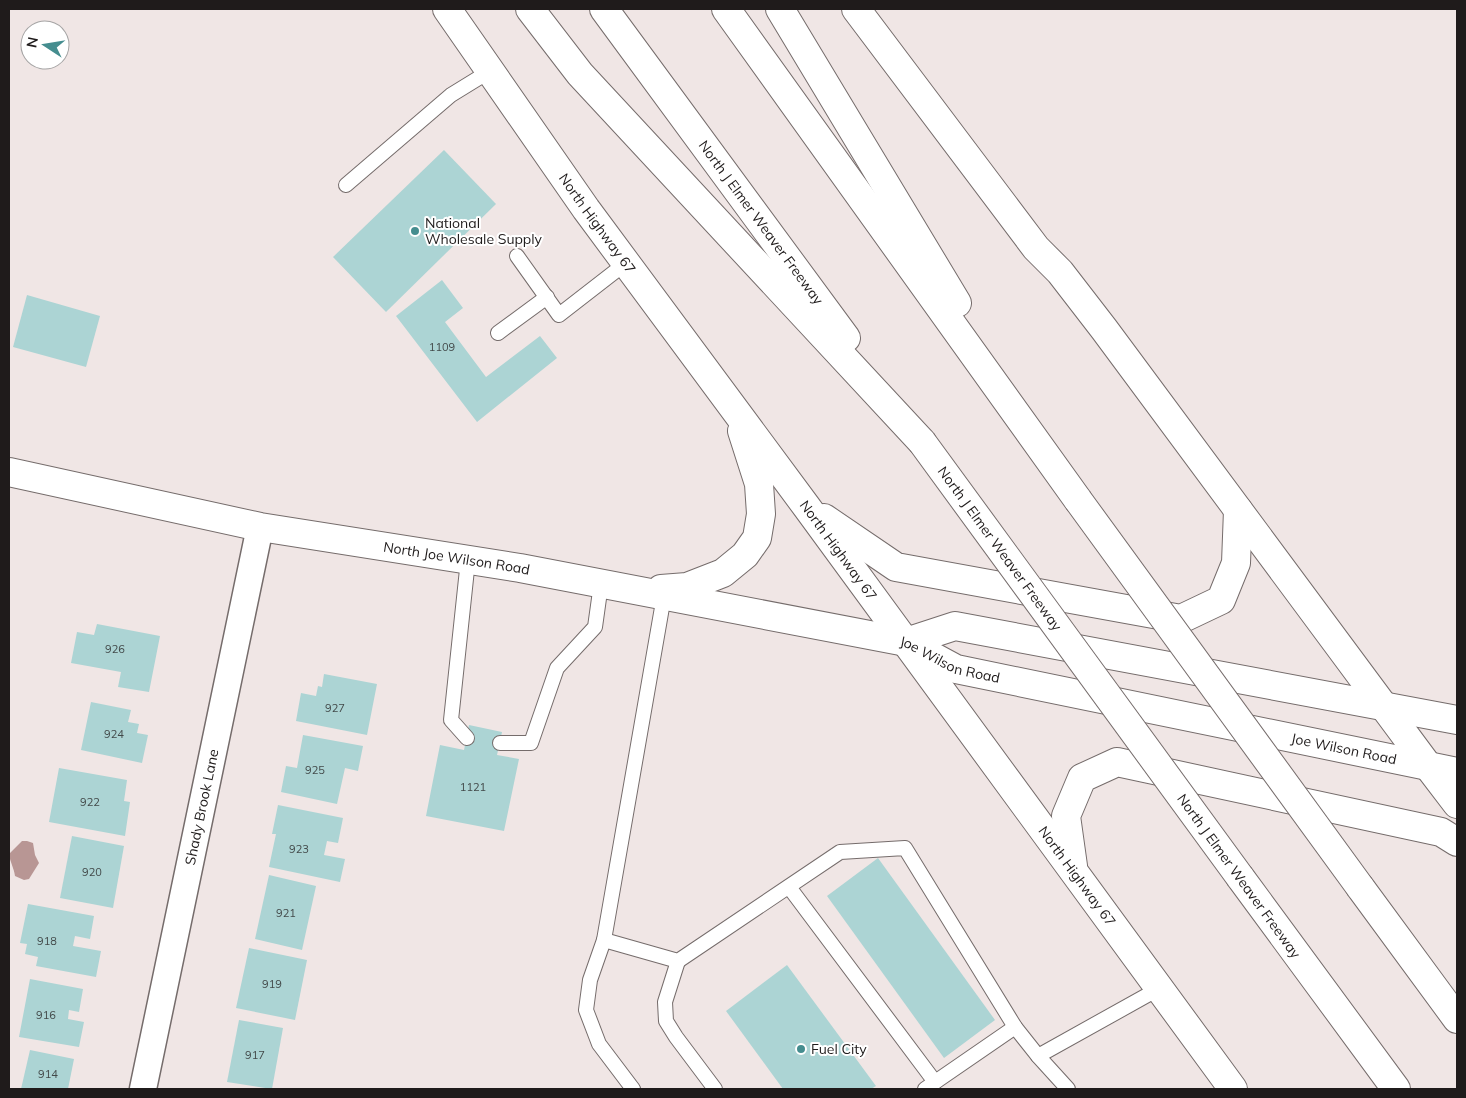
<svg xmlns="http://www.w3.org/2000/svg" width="1466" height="1098" font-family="Mulish,sans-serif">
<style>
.water{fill:#b89694}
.building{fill:#acd4d4}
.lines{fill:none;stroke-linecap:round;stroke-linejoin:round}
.lane-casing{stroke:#756c6b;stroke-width:16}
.street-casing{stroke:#756c6b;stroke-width:29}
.secondary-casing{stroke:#756c6b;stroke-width:30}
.highway-casing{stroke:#756c6b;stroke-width:30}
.lane{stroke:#fff;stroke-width:14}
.street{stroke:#fff;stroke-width:26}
.secondary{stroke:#fff;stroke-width:28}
.highway{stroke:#fff;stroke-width:28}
.highway-bridge-casing{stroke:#756c6b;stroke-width:30;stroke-linecap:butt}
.highway-bridge{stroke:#fff;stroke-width:28}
.poi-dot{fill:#458d8f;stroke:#fff;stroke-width:2}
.labels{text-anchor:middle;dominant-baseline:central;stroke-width:4;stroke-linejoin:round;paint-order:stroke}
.number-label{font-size:11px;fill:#424949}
.street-label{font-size:14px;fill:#1f1b1b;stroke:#fff}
.poi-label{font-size:14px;fill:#1f1b1b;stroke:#fff;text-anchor:start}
</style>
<rect width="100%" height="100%" fill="#f0e6e5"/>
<path class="water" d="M22,841h5l6,2 2,12 4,8 -10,16 -5,1 -9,-4c-1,-8 -5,-14 -6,-22z"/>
<g class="building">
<polygon points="444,150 496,204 386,312 333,257"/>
<polygon points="442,280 463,308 445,322 486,377 540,336 557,358 477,422 396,316"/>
<polygon points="27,295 100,316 86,367 13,347"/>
<polygon points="97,624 160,636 149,692 118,687 121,672 71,663 77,632 94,635"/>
<polygon points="324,674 377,684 367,735 296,721 301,693 316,696 318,686 322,687"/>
<polygon points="91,702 131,710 128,722 139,724 137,733 148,735 142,763 81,750"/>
<polygon points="469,725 502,732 497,755 519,759 504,831 426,816 440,745 464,750"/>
<polygon points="303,735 363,746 358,771 345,768 337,804 281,792 286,766 297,768"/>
<polygon points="59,768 127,780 124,801 130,802 125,836 49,822"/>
<polygon points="278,805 343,818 338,843 327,841 324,855 345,859 340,882 269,867 276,834 272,834"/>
<polygon points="72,836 124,846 113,908 60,898"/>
<polygon points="878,858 995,1020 944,1058 827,896"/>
<polygon points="269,875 316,886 302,950 255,939"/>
<polygon points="28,904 94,916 90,939 75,936 73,946 101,951 96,977 36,966 38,957 25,954 27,944 20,943"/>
<polygon points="249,948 307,960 295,1020 236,1008"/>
<polygon points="787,965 876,1086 871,1089 783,1089 726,1011"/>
<polygon points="30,979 83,989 79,1012 69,1010 68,1019 84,1022 79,1047 19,1037"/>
<polygon points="239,1020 283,1028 272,1089 227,1082"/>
<polygon points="30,1050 74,1059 68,1089 21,1089"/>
</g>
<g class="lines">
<defs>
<g id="lane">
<polyline points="346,185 451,95 490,71"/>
<polyline points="517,256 559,315 626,263"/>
<polyline points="498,333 547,297"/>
<polyline points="664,596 604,940 678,961 840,852 905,848 1015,1027 1038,1056 1160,988"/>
<polyline points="467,738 451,720 468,560"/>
<polyline points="500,743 531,743 557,668 595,627 601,584"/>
<polyline points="789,887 935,1082"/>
<polyline points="604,940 590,980 586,1010 599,1044 633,1089"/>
<polyline points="678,961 665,1002 666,1021 676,1037 715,1089"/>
<polyline points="1038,1056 1068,1089"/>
<polyline points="925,1089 1015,1027"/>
</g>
<g id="street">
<path id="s1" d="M143,1089l117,-562"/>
</g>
<g id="secondary">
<path id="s2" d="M447,9l139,200 220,297 427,583"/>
<polyline points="856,9 1036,248 1060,272 1104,329 1428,766 1457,804"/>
<path id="s3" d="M9,472l251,55 260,41 386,74 50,27 501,103"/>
<polyline points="824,518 896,567 1181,619 1221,600 1236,563 1238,510"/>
<polyline points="661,589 687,587 723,573 745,555 757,538 761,514 759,484 742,431"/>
<polyline points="906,642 955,626 1457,720"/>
<polyline points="1073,866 1066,816 1082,778 1117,762 1441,832 1457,842"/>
</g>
<g id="highway">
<polyline points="530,9 580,74 922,442"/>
<path id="s4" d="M604,9l242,329"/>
<polyline points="726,9 1078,500"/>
<polyline points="780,9 957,303"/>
<polyline points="1240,877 1396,1089"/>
<polyline points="1360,887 1457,1019"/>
</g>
</defs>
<use href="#lane" class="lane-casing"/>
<use href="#street" class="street-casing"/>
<use href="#secondary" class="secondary-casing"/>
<use href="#highway" class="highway-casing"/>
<use href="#lane" class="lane"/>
<use href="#street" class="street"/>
<use href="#secondary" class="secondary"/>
<use href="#highway" class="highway"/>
<defs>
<g id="highway-bridge">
<path id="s5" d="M922,442l318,435"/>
<polyline points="1078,500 1360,887"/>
</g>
</defs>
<use href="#highway-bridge" class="highway-bridge-casing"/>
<use href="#highway-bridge" class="highway-bridge"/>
</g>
<g class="poi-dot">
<circle cx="415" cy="231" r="5"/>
<circle cx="801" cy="1049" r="5"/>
</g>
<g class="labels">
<g class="number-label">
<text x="442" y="347">1109</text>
<text x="115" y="649">926</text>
<text x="335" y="708">927</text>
<text x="114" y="734">924</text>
<text x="315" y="770">925</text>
<text x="473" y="787">1121</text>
<text x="90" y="802">922</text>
<text x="299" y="849">923</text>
<text x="92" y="872">920</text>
<text x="286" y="913">921</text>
<text x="47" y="941">918</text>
<text x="272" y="984">919</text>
<text x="46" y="1015">916</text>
<text x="255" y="1055">917</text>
<text x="48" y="1074">914</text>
</g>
<g class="street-label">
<text stroke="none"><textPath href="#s4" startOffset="265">North J Elmer Weaver Freeway</textPath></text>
<text stroke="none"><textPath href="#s2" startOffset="262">North Highway 67</textPath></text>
<text stroke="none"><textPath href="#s5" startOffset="132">North J Elmer Weaver Freeway</textPath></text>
<text stroke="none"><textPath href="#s2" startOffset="668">North Highway 67</textPath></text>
<text stroke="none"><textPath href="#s3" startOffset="456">North Joe Wilson Road</textPath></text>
<text stroke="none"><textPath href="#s3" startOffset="961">Joe Wilson Road</textPath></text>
<text stroke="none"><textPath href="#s3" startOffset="1366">Joe Wilson Road</textPath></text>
<text stroke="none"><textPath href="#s1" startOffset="288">Shady Brook Lane</textPath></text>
<text stroke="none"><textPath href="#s2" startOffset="1072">North Highway 67</textPath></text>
<text transform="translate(1239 876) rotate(54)">North J Elmer Weaver Freeway</text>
</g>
<g class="poi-label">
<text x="425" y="223">National<tspan x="425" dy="16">Wholesale Supply</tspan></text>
<text x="811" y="1049">Fuel City</text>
</g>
</g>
<rect width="1466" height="1098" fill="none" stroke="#1f1b1b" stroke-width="20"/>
<g transform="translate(45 45) rotate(282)"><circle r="24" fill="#ffffff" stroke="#a5a4a4"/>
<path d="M0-4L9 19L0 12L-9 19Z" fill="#458d8f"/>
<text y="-8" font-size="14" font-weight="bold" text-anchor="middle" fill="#1f1b1b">N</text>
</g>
</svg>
